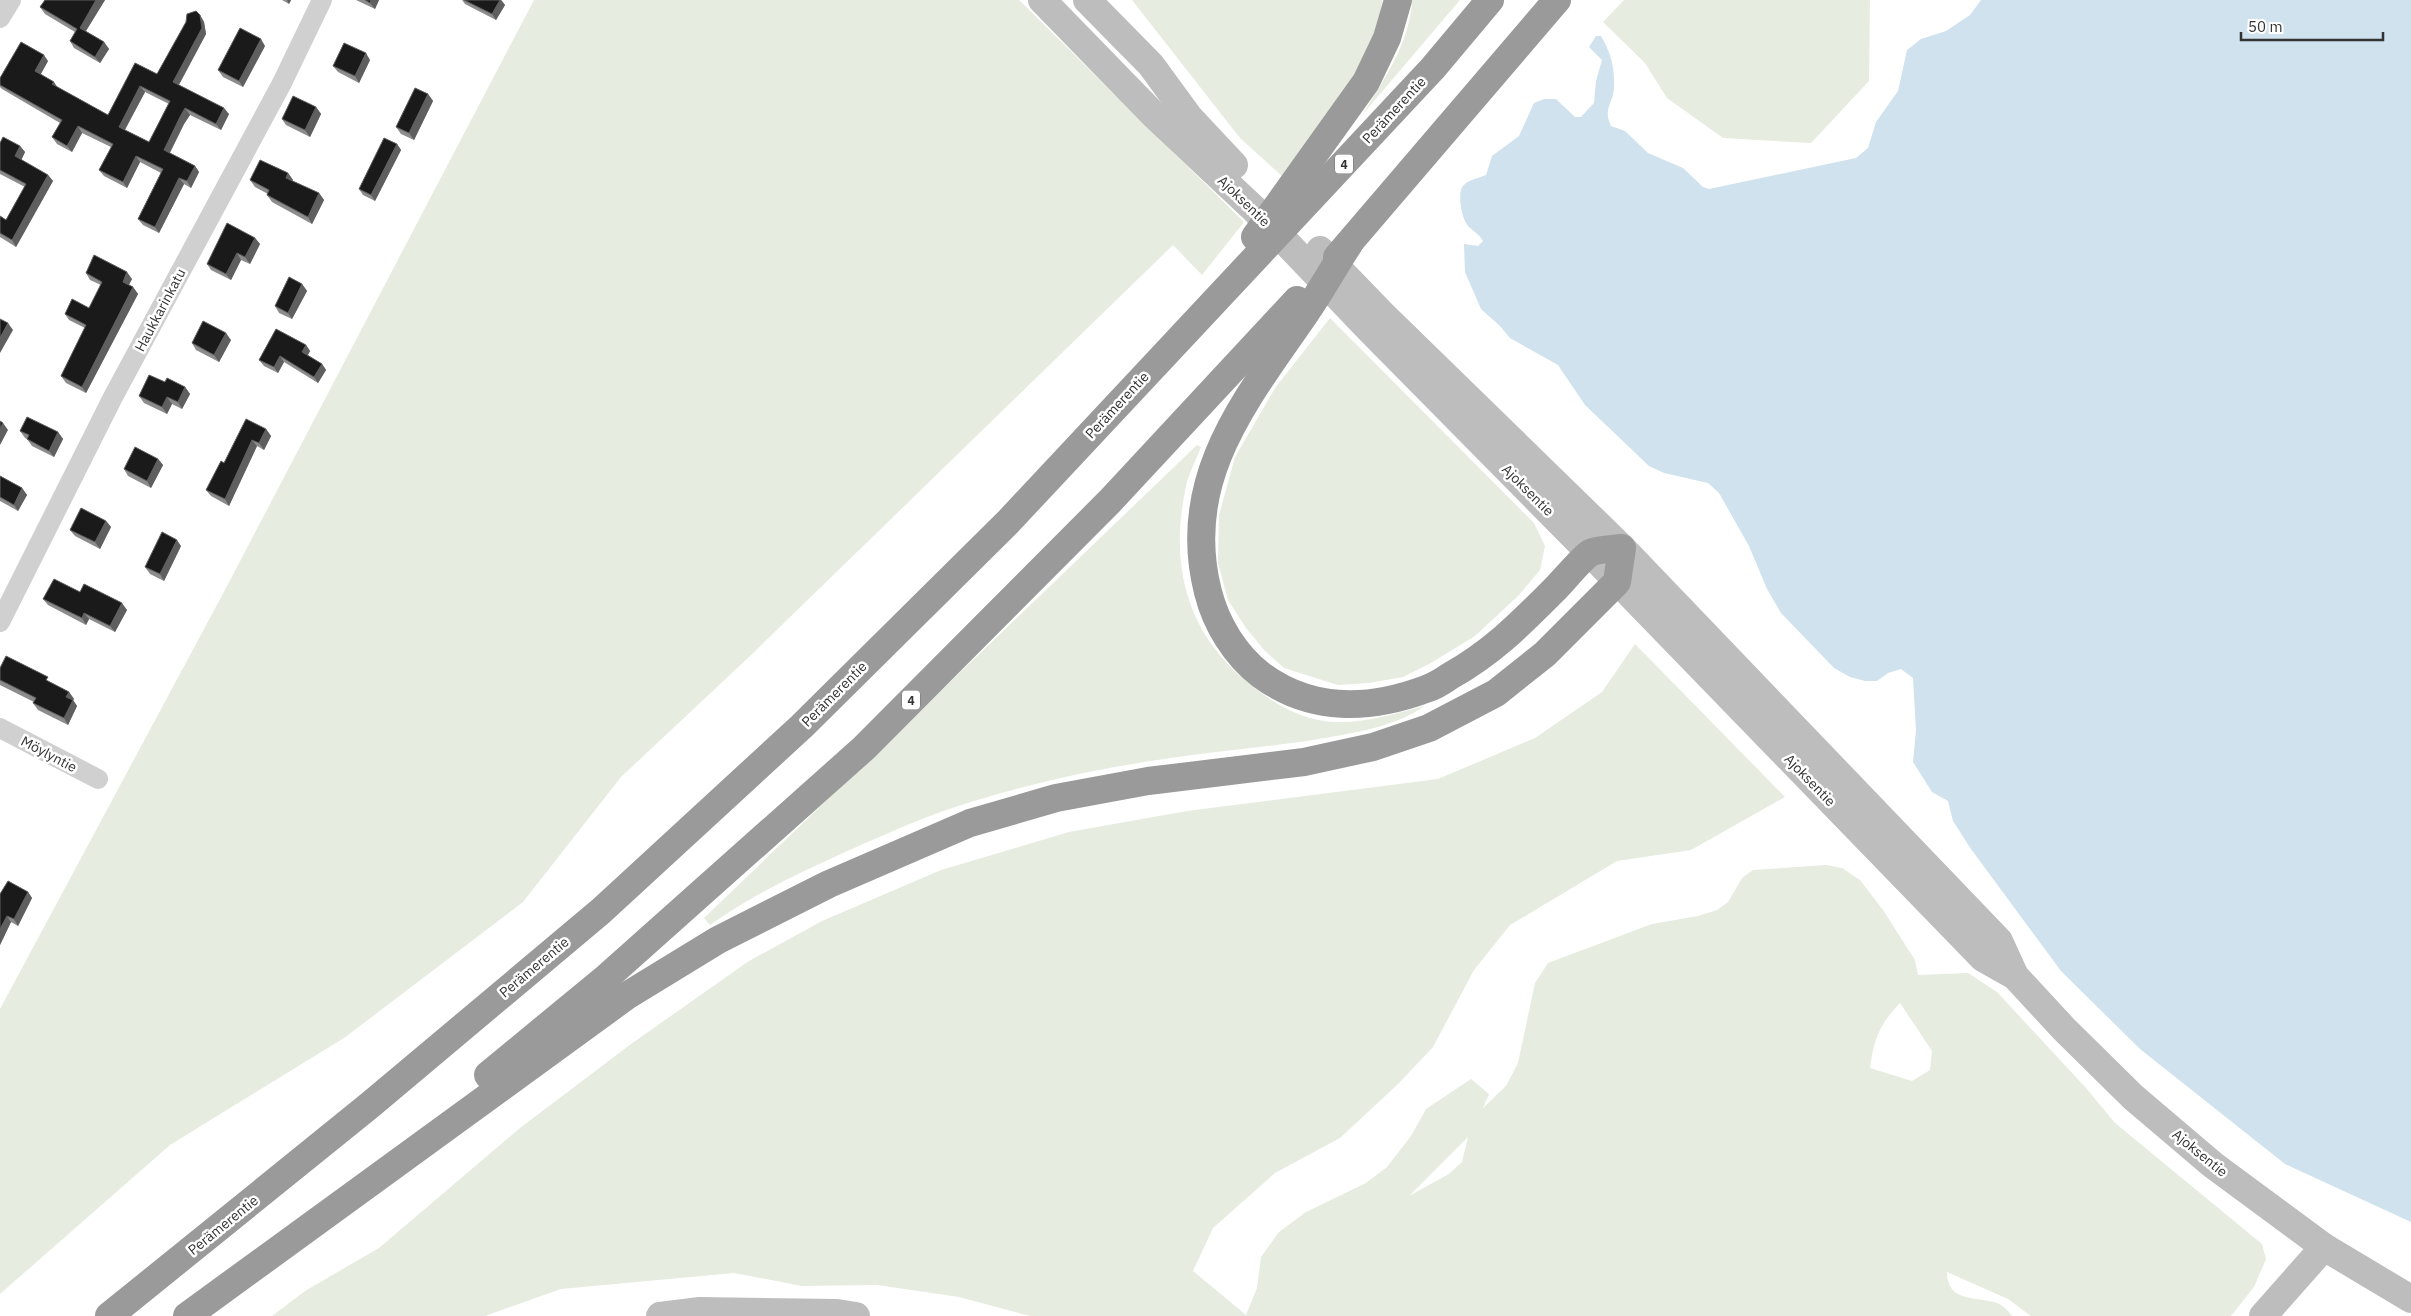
<svg xmlns="http://www.w3.org/2000/svg" width="2411" height="1316" font-family="'IBM Plex Sans',sans-serif">
<style>
.green{fill:#e6ecdf;fill-rule:evenodd}
.water{fill:#cfe2ee}
.lines{fill:none;stroke-linecap:round;stroke-linejoin:round}
.street{stroke:#d0d0d0;stroke-width:20}
.secondary{stroke:#bdbdbd;stroke-width:28}
.highway{stroke:#9a9a9a;stroke-width:28}
.wall{fill:#8c8c8c;fill-rule:evenodd}
.shaded-wall{fill:#5f5f5f}
.building{fill:#1a1a1a;stroke:#5f5f5f;fill-rule:evenodd}
.labels{text-anchor:middle;dominant-baseline:central;stroke-width:5;stroke-linejoin:round;paint-order:stroke}
.shield{fill:#fff;stroke:#707070;stroke-width:1}
.shield-label{font-size:12px;font-weight:bold;fill:#333}
.street-label{font-size:14px;fill:#333;stroke:#fff}
</style>
<rect width="100%" height="100%" fill="#fff"/>
<g class="green">
<polygon points="534,0 1019,0 1244,222 1202,275 1173,245 749,657 621,777 523,902 344,1038 170,1145 0,1294 0,1009 226,588"/>
<path d="M1132,0h250c-7,64 -63,126 -100,176l-42,-38z"/>
<path d="M1412,0h48l-97,114c21,-35 47,-71 49,-114z"/>
<polygon points="1624,0 1870,0 1869,81 1811,143 1723,138 1667,98 1645,63 1603,22"/>
<polygon points="1330,318 1534,523 1545,546 1540,570 1519,595 1475,636 1431,663 1403,677 1369,683 1338,685 1284,668 1264,650 1246,628 1228,600 1218,563 1219,515 1235,457 1275,388"/>
<path d="M1197,445l4,2c-5,13 -12,26 -15,39 -17,79 0,148 65,199 25,20 52,36 85,37 30,1 61,-9 89,-16 -29,20 -66,26 -100,32 -60,10 -121,14 -181,24 -57,9 -115,22 -170,39 -45,13 -88,33 -131,52 -46,21 -91,42 -133,72l-6,-7z"/>
<path d="M1635,644l150,153 -94,53 -74,11 -107,64 -36,45 -41,77 -35,37 -58,54 -65,35 -62,55 -20,43 53,44 11,-27 4,-31 18,-25 27,-20 60,-29 21,-16 24,-31 15,-27 45,-30 18,15 -6,14 23,-22 12,-23 17,-80 13,-20 104,-39 46,-8 19,-6 11,-8 14,-24 11,-8 73,-5 16,3 18,12 23,30 32,50 3,15 50,-2 29,19 89,96 29,35 147,121 4,15 -12,28 -23,29h-200l-23,-17 -61,-27c0,31 29,24 50,31 6,2 12,9 15,13h-982l-71,-19 -82,-12 -75,1 -68,-13 -173,16 -76,27h-213l33,-25 74,-43 141,-120 111,-84 118,-83 73,-40 119,-51 128,-38 118,-21 251,-32 97,-41 67,-46zM1900,1003l32,48 -2,19 -18,11 -42,-13c4,-29 9,-43 30,-65zM1468,1137l-6,25 -13,12 -40,22z"/>
</g>
<path class="water" d="M1981,0h430v1222l-126,-58 -145,-115 -79,-78 -90,-122 -18,-28 -5,-20 -16,-9 -19,-30 3,-32 -3,-52 -12,-9 -13,4 -11,8h-12l-15,-4 -16,-9 -53,-55 -14,-24 -18,-43 -30,-53 -11,-10 -44,-10 -15,-7 -64,-61 -27,-40 -48,-27 -10,-12 -19,-17 -16,-37 -1,-28 14,2 5,-5c-4,-7 -9,-9 -14,-14 -7,-6 -13,-35 -5,-42 4,-5 15,-7 22,-10l6,-19 27,-20 15,-33 10,-4h12l19,18h6l13,-14 2,-22 6,-21 -13,-13 7,-11h5c10,17 14,32 13,53 -2,16 -11,20 -3,37l14,5 23,22 35,15 20,19 6,2 147,-31 12,-10 8,-26 22,-31 9,-41 14,-11 25,-8 24,-16z"/>
<g class="lines">
<g class="street">
<polyline points="0,18 11,0"/>
<polyline points="0,622 113,397 282,83 322,0"/>
<polyline points="0,728 98,779"/>
</g>
<g class="secondary">
<polyline points="1042,0 1153,114 1254,209 1369,329 1590,553 1983,958 2015,976 2064,1029 2133,1097 2213,1165 2324,1247 2411,1299"/>
<polyline points="1087,0 1151,65 1189,117 1234,165"/>
<polyline points="1320,250 1383,315 1622,548 1999,941 2015,976"/>
<polyline points="660,1316 700,1311 837,1313 856,1316"/>
<polyline points="2263,1316 2324,1247"/>
</g>
<g class="highway">
<polyline points="1255,237 1366,82 1387,38 1398,0"/>
<polyline points="1337,257 1557,0"/>
<polyline points="488,1075 607,977 864,748 1110,501 1297,300"/>
<polyline points="109,1316 370,1105 601,911 802,726 1008,522 1433,68 1490,0"/>
<path d="M187,1316l441,-321 90,-55 111,-56 141,-61 86,-25 92,-17 156,-19 69,-15 56,-19 67,-35 49,-39 72,-72 5,-34c-9,1 -24,1 -32,5 -8,5 -27,28 -35,36 -34,34 -62,63 -105,87 -7,5 -15,10 -24,13 -56,21 -115,23 -165,-14 -26,-20 -45,-51 -53,-83 -29,-113 38,-192 97,-278 16,-23 29,-47 44,-70"/>
</g>
</g>
<g class="wall">
<polygon points="45,0 105,0 86,31 104,42 109,49 100,63 74,48 70,41 75,32 45,14 40,7"/>
<polygon points="282,0 291,0 289,4"/>
<polygon points="356,0 379,0 375,9"/>
<polygon points="462,0 501,0 505,5 496,20 465,4"/>
<path d="M200,15l4,7 2,12 -27,51 50,29 -8,16 -31,-15 -6,9 -14,29 25,13 4,6 -8,16 -7,-4 -25,49 -16,-8 -5,-6 23,-46 -21,-11 -13,26 -23,-12 -5,-6 12,-23 -29,-14 -10,19 -15,-8 -5,-7 8,-14 -58,-34 -2,-2v-9l48,-17 -7,13 17,14 50,27 27,-52 22,11zM145,92l24,12 -20,38 -24,-12z"/>
<polygon points="265,46 243,87 223,77 218,70"/>
<polygon points="370,60 359,83 338,72 333,66"/>
<polygon points="428,94 433,101 414,140 401,134 396,127"/>
<polygon points="316,107 321,114 310,137 286,125 282,119"/>
<polygon points="0,143 20,146 25,152 21,160 48,175 53,181 16,247 0,237 0,216 6,220 25,187 0,174"/>
<polygon points="397,144 401,150 375,201 363,195 359,189"/>
<polygon points="288,173 293,180 292,181 319,193 324,200 312,224 272,202 267,195 268,194 255,187 250,180"/>
<polygon points="255,238 260,244 250,264 241,260 231,280 211,270 207,264"/>
<polygon points="86,273 132,279 129,285 133,287 138,294 86,393 66,383 61,376 85,328 69,320 65,314 89,308 101,285 90,280"/>
<polygon points="302,284 307,291 292,319 279,313 275,306"/>
<polygon points="231,340 219,362 196,350 192,343"/>
<polygon points="306,345 310,351 308,355 322,364 326,370 318,383 284,362 278,373 264,366 259,360"/>
<polygon points="165,382 185,387 190,394 182,409 172,404 167,414 144,403 139,396"/>
<polygon points="266,429 271,436 264,450 257,446 229,506 211,496 206,490 224,463"/>
<polygon points="20,431 58,432 63,439 54,457 32,446 27,439 25,438"/>
<polygon points="158,459 163,465 151,488 128,476 124,469"/>
<polygon points="0,476 22,488 27,495 18,511 0,501"/>
<polygon points="106,521 111,527 100,549 75,536 70,530"/>
<polygon points="181,546 164,581 150,574 145,567"/>
<polygon points="80,592 127,610 115,632 89,619 86,625 48,605 43,599"/>
<polygon points="0,668 52,683 69,692 74,699 73,700 77,706 68,725 38,710 33,703 34,702 0,685"/>
<polygon points="28,892 32,898 18,926 11,922 0,945 0,894"/>
</g>
<g class="shaded-wall">
<polygon points="96,0 105,0 84,34 80,28"/>
<polygon points="287,0 291,0 289,4"/>
<polygon points="371,0 379,0 375,9 370,3"/>
<polygon points="500,0 501,0 505,5 496,20 492,14"/>
<polygon points="200,15 204,22 206,34 177,88 173,82"/>
<polygon points="261,39 265,46 243,87 239,81"/>
<polygon points="104,42 109,49 100,63 95,57"/>
<polygon points="366,53 370,60 359,83 355,76"/>
<polygon points="44,55 48,61 39,77 35,71"/>
<polygon points="54,82 58,88 52,84"/>
<polygon points="140,86 145,92 123,133 119,127"/>
<polygon points="428,94 433,101 414,140 409,133"/>
<polygon points="316,107 321,114 310,137 305,130"/>
<polygon points="185,108 190,115 184,124 168,156 164,150 180,117"/>
<polygon points="224,108 229,114 221,130 216,124"/>
<polygon points="78,126 82,133 72,152 67,146"/>
<polygon points="397,144 401,150 375,201 371,195"/>
<polygon points="20,146 25,152 20,163 15,156"/>
<polygon points="136,156 140,162 127,188 123,182"/>
<polygon points="195,166 199,172 191,188 187,181"/>
<polygon points="288,173 293,180 290,184 286,178"/>
<polygon points="48,175 53,181 16,247 12,240"/>
<polygon points="179,178 184,184 159,233 155,227"/>
<polygon points="319,193 324,200 312,224 308,217"/>
<polygon points="255,238 260,244 250,264 245,257"/>
<polygon points="237,253 241,260 231,280 226,274"/>
<polygon points="127,272 132,279 127,288 123,282"/>
<polygon points="302,284 307,291 292,319 288,313"/>
<polygon points="133,287 138,294 86,393 82,387"/>
<polygon points="8,323 13,330 0,353 0,338"/>
<polygon points="226,333 231,340 219,362 214,355"/>
<polygon points="306,345 310,351 306,358 302,352"/>
<polygon points="280,356 284,362 278,373 274,367"/>
<polygon points="322,364 326,370 318,383 314,377"/>
<polygon points="185,387 190,394 182,409 178,402"/>
<polygon points="167,397 172,404 167,414 162,407"/>
<polygon points="3,423 8,430 0,445 0,429"/>
<polygon points="266,429 271,436 264,450 259,443"/>
<polygon points="58,432 63,439 54,457 49,451"/>
<polygon points="252,440 257,446 229,506 225,499"/>
<polygon points="158,459 163,465 151,488 147,481"/>
<polygon points="22,488 27,495 18,511 14,505"/>
<polygon points="106,521 111,527 100,549 95,542"/>
<polygon points="177,540 181,546 164,581 160,574"/>
<polygon points="122,603 127,610 115,632 110,626"/>
<polygon points="84,613 89,619 86,625 82,618"/>
<polygon points="69,692 74,699 73,700 77,706 68,725 64,718 66,697"/>
<polygon points="28,892 32,898 18,926 14,919"/>
<polygon points="7,916 11,922 0,945 0,929"/>
</g>
<g class="building">
<polygon points="45,0 96,0 80,28 104,42 95,57 70,41 77,29 40,7"/>
<polygon points="365,0 371,0 370,3"/>
<polygon points="464,0 500,0 492,14"/>
<path d="M196,11l4,4 2,13 -29,54 51,26 -8,16 -31,-16 -5,9 -16,33 31,16 -8,15 -8,-3 -24,49 -17,-8 25,-50 -27,-13 -13,26 -24,-12 14,-26 -35,-18 -11,20 -15,-9 10,-17 -62,-35v-7l21,-36 23,13 -9,16 19,11 -2,2 56,31 27,-52 22,11 29,-52 1,-8zM140,86l30,15 -21,41 -30,-15z"/>
<polygon points="240,28 261,39 239,81 218,70"/>
<polygon points="344,43 366,53 355,76 333,66"/>
<polygon points="415,88 428,94 409,133 396,127"/>
<polygon points="293,96 316,107 305,130 282,119"/>
<polygon points="3,137 20,146 15,156 48,175 12,240 0,233 0,216 6,220 26,184 0,170 0,143"/>
<polygon points="384,138 397,144 371,195 359,189"/>
<polygon points="260,160 288,173 286,178 319,193 308,217 267,195 269,190 250,180"/>
<polygon points="227,223 255,238 245,257 237,253 226,274 207,264"/>
<polygon points="94,255 127,272 123,282 133,287 82,387 61,376 86,325 65,314 72,299 89,308 102,282 86,273"/>
<polygon points="289,277 302,284 288,313 275,306"/>
<polygon points="0,319 8,323 0,338"/>
<polygon points="203,321 226,333 214,355 192,343"/>
<polygon points="276,329 306,345 302,352 322,364 314,377 280,356 274,367 259,360"/>
<polygon points="149,375 165,382 167,378 185,387 178,402 167,397 162,407 139,396"/>
<polygon points="27,417 58,432 49,451 27,439 29,435 20,431"/>
<polygon points="246,419 266,429 259,443 252,440 225,499 206,490 221,461 224,463"/>
<polygon points="0,421 3,423 0,429"/>
<polygon points="135,447 158,459 147,481 124,469"/>
<polygon points="0,476 22,488 14,505 0,497"/>
<polygon points="81,508 106,521 95,542 70,530"/>
<polygon points="162,532 177,540 160,574 145,567"/>
<polygon points="54,579 80,592 84,584 122,603 110,626 84,613 82,618 43,599"/>
<polygon points="6,656 48,677 46,680 69,692 66,697 73,700 64,718 33,703 36,698 0,680 0,668"/>
<polygon points="8,881 28,892 14,919 7,916 0,929 0,894"/>
</g>
<g class="labels">
<g class="shield">
<rect x="1335" y="154.5" width="18" height="19" rx="4"/>
<rect x="902" y="690.5" width="18" height="19" rx="4"/>
</g>
<g class="shield-label">
<text x="1344" y="164">4</text>
<text x="911" y="700">4</text>
</g>
<g class="street-label">
<text transform="translate(1394 110) rotate(-47)">Perämerentie</text>
<text transform="translate(1244 201) rotate(44)">Ajoksentie</text>
<text transform="translate(160 310) rotate(-62)">Haukkarinkatu</text>
<text transform="translate(1117 405) rotate(-47)">Perämerentie</text>
<text transform="translate(1528 490) rotate(45)">Ajoksentie</text>
<text transform="translate(834 694) rotate(-45)">Perämerentie</text>
<text transform="translate(49 754) rotate(28)">Möylyntie</text>
<text transform="translate(1810 780) rotate(46)">Ajoksentie</text>
<text transform="translate(534 967) rotate(-40)">Perämerentie</text>
<text transform="translate(2200 1153) rotate(39)">Ajoksentie</text>
<text transform="translate(223 1225) rotate(-39)">Perämerentie</text>
</g>
</g>
<path d="M2241 32v8h142v-8" fill="none" stroke="#333333" stroke-width="2.5"/>
<text x="2248" y="32" font-size="15" fill="#333333" stroke="#ffffff" stroke-width="4" paint-order="stroke">50 m</text>
</svg>
